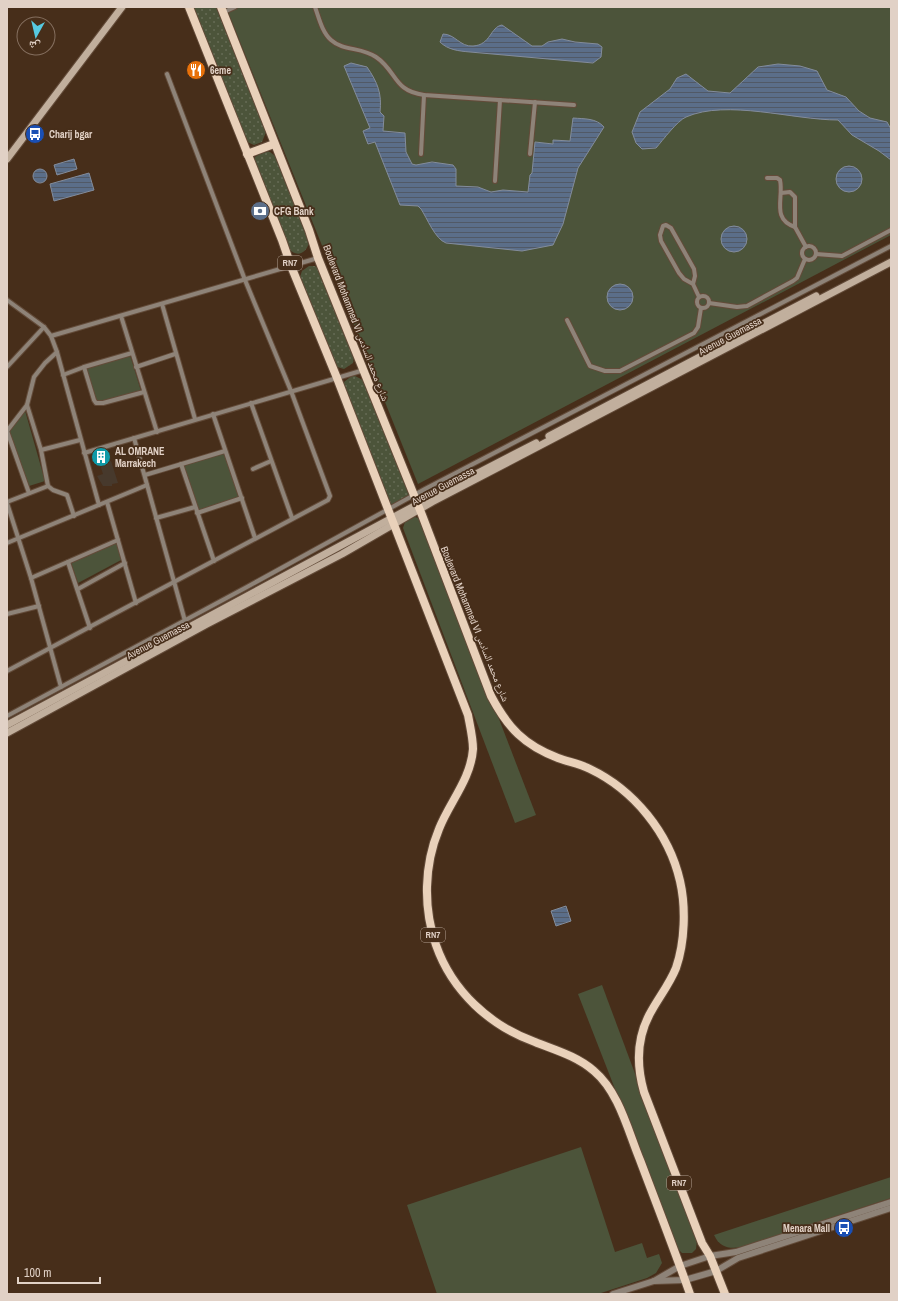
<svg xmlns="http://www.w3.org/2000/svg" width="898" height="1301" font-family="'Archivo Narrow','Noto Naskh Arabic',sans-serif">
<style>
.commercial{fill:#47392c}
.grass{fill:#4c543a}
.park{fill:url(#park-dots)}
.water{fill:url(#water-rules);stroke:#838c9b}
.lines{fill:none;stroke-linecap:round;stroke-linejoin:round}
.minor-casing{stroke:#634b39;stroke-width:6}
.tertiary-casing{stroke:#634b39;stroke-width:8}
.secondary-casing{stroke:#634b39;stroke-width:9}
.primary-casing{stroke:#634b39;stroke-width:10}
.minor{stroke:#8e8378;stroke-width:4}
.tertiary{stroke:#8e8378;stroke-width:6}
.secondary{stroke:#c1af9d;stroke-width:7}
.primary{stroke:#e9d1ba;stroke-width:8}
.labels{text-anchor:middle;dominant-baseline:central;stroke-width:3.5;stroke-linejoin:round;paint-order:stroke}
.shield{fill:#472e1a;stroke:#b3a092;stroke-width:1}
.shield-label{font-size:9px;font-weight:bold;fill:#e1d1c6}
.poi-label{font-size:10px;font-weight:bold;fill:#e1d1c6;stroke:#472e1a;text-anchor:start}
.street-label{font-size:10px;fill:#e1d1c6;stroke:#472e1a}
</style>
<defs>
<pattern id="park-dots" width="8" height="8" patternUnits="userSpaceOnUse"><rect width="8" height="8" fill="#4c543a"/><path d="M2 2h.1M6 6h.1" fill="none" stroke="#666c55" stroke-width="1.8" stroke-linecap="round"/></pattern>
<pattern id="water-rules" width="6" height="5" patternUnits="userSpaceOnUse"><rect width="6" height="5" fill="#5b6e89"/><path d="M0 2.5h6" fill="none" stroke="#515966"/></pattern>
</defs>
<rect width="100%" height="100%" fill="#472e1a"/>
<polygon class="commercial" points="111,461 118,483 112,484 112,486 103,486 97,476 103,474 100,465"/>
<g class="grass">
<polygon points="226,7 891,7 891,235 418,484"/>
<polygon points="130,355 141,391 97,403 86,367"/>
<polygon points="24,407 45,481 29,486 7,429"/>
<polygon points="224,452 239,497 199,510 184,466"/>
<polygon points="415,517 421,519 425,527 536,815 515,823 403,528 405,522"/>
<polygon points="117,540 123,559 78,583 70,560"/>
<polygon points="602,985 697,1240 696,1249 692,1253 682,1253 677,1248 578,994"/>
<polygon points="581,1147 615,1252 642,1243 647,1258 659,1254 662,1263 656,1273 647,1278 598,1294 437,1294 407,1205"/>
<path d="M891,1177v21l-148,49c-14,2 -23,1 -29,-12z"/>
</g>
<g class="park">
<polygon points="193,7 216,7 266,132 262,142 254,145 245,141"/>
<path d="M265,151l5,1 5,4 34,86c-2,11 -12,16 -20,7l-35,-86 1,-6z"/>
<polygon points="309,266 315,266 320,270 354,356 353,363 344,369 334,366 300,277 302,271"/>
<polygon points="353,375 363,380 409,495 389,506 344,387 344,382"/>
</g>
<g class="water">
<path d="M502,25l30,21h10l6,-4 14,-3 13,3 23,2 4,3 -1,10 -8,6 -123,-11c-11,-1 -22,-2 -30,-10l3,-8c12,0 17,13 30,12 18,-1 17,-19 29,-21z"/>
<path d="M351,63l16,4c11,16 15,27 13,45l4,4 -1,15 22,2 1,19 6,12 4,1 16,-3 21,3 3,4v17l22,1 13,5 12,-2 25,2 2,-17 2,-2 3,-31 18,2v-4l17,1 3,-23c12,1 23,0 31,9l-26,41 -15,56 -10,21 -31,6 -76,-8c-11,-4 -19,-25 -25,-34l-3,-3 -18,-1 -25,-63 -7,2 -5,-13 7,-3 -26,-62z"/>
<path d="M778,64l22,2 17,5 10,19 19,7 13,14 11,7 17,4 4,7v31l-12,-9 -27,-16 -14,-15c-45,0 -111,-21 -152,-3 -9,4 -23,23 -30,31l-14,1 -6,-6 -4,-11 8,-20 30,-23 7,-11 9,-4 22,17 22,2 28,-26z"/>
<polygon points="74,159 77,169 57,175 54,165"/>
<circle cx="849" cy="179" r="13"/>
<circle cx="40" cy="176" r="7"/>
<polygon points="89,173 94,190 54,201 50,184"/>
<circle cx="734" cy="239" r="13"/>
<circle cx="620" cy="297" r="13"/>
<polygon points="566,906 571,921 556,926 551,911"/>
</g>
<g class="lines">
<defs>
<g id="minor">
<path d="M315,7c4,11 7,25 16,33 12,11 31,7 45,17 21,14 17,34 48,38l150,10"/>
<polyline points="224,12 235,7"/>
<polyline points="421,154 424,95"/>
<polyline points="530,154 535,102"/>
<path d="M767,178h10l3,2c4,18 -9,39 15,47"/>
<polyline points="495,181 500,100"/>
<polyline points="781,193 790,192 795,197 795,227 806,247"/>
<circle cx="809" cy="253" r="7"/>
<polyline points="816,254 842,256 891,230"/>
<polyline points="693,284 695,276 694,269 671,228 666,225 663,226 660,235 661,241 679,273 684,279 693,284 699,297"/>
<circle cx="703" cy="302" r="6"/>
<polyline points="7,300 44,327 51,336 57,352 99,505"/>
<polyline points="709,303 737,307 747,306 793,281 797,278 805,259"/>
<polyline points="162,304 195,419"/>
<polyline points="121,316 157,432"/>
<polyline points="567,320 590,366 605,371 620,371 694,333 698,327 701,308"/>
<polyline points="51,336 318,258"/>
<polyline points="7,367 44,327"/>
<polyline points="84,367 94,400 96,403 103,403 144,392"/>
<polyline points="136,367 175,354"/>
<polyline points="63,375 84,367 132,353"/>
<polyline points="251,403 292,518"/>
<polyline points="27,405 41,450 48,486 53,490 67,495 74,516"/>
<polyline points="213,414 255,538"/>
<polyline points="7,431 27,405 34,377 45,363 57,352"/>
<polyline points="7,431 29,493"/>
<polyline points="134,438 185,621"/>
<polyline points="41,450 80,440"/>
<polyline points="84,453 364,370"/>
<polyline points="181,464 214,561"/>
<polyline points="253,469 271,461"/>
<polyline points="145,475 225,451"/>
<polyline points="7,502 48,486"/>
<polyline points="107,502 136,603"/>
<polyline points="7,503 31,578 61,687"/>
<polyline points="197,513 242,498"/>
<polyline points="156,518 195,507"/>
<polyline points="7,543 147,485"/>
<polyline points="68,562 90,628"/>
<polyline points="31,578 118,540"/>
<polyline points="78,589 125,563"/>
<polyline points="7,614 39,606"/>
<polyline points="7,671 328,500 330,496 291,391 245,280 167,74"/>
<polyline points="7,716 247,587 425,489 891,246"/>
</g>
<g id="tertiary">
<polyline points="654,1281 685,1280 716,1271 738,1258 891,1208"/>
<polyline points="613,1294 654,1281 680,1266 710,1256 736,1252 891,1202"/>
</g>
<g id="secondary">
<polyline points="7,159 122,7"/>
<polyline points="549,436 816,296"/>
<polyline points="7,725 418,504 536,443"/>
<polyline points="7,733 207,624 342,554 432,502 891,262"/>
</g>
<g id="primary">
<path d="M189,7l93,233 9,26 46,112 131,337c2,11 5,23 5,34 -2,30 -24,54 -34,80 -15,36 -16,79 -3,116 16,46 54,81 99,97 20,8 42,14 59,29 25,21 34,60 46,89 17,45 34,89 50,134"/>
<path d="M221,7l88,223 9,28 104,257 69,181c17,32 33,49 67,62 11,4 22,6 32,11 44,21 79,64 90,112 6,26 5,61 -4,87 -6,15 -16,28 -24,42 -15,25 -16,54 -8,82l58,151 8,13 15,38"/>
<polyline points="247,154 274,144"/>
</g>
</defs>
<use href="#minor" class="minor-casing"/>
<use href="#tertiary" class="tertiary-casing"/>
<use href="#secondary" class="secondary-casing"/>
<use href="#primary" class="primary-casing"/>
<use href="#minor" class="minor"/>
<use href="#tertiary" class="tertiary"/>
<use href="#secondary" class="secondary"/>
<use href="#primary" class="primary"/>
</g>
<defs>
<symbol id="restaurant-disc" viewBox="-11 -11 22 22"><circle r="9.5" fill="#e8710a" stroke="#472e1a"/><path d="M-5-6h1v4h1v-4h1v4h1v-4h1v5L-1.5 .5V6h-2V.5L-5-1ZM5-6V6H3V1.5H1.5Q1.5-4 5-6Z" fill="#fff"/></symbol>
<symbol id="bus-disc" viewBox="-11 -11 22 22"><circle r="9.5" fill="#1a4fb4" stroke="#472e1a"/><path d="M-5-6H5V4H4V6H2V4H-2V6H-4V4H-5ZM-3.5-4V0h7V-4ZM-3.5 1.2v1.5H-2V1.2ZM2 1.2v1.5H3.5V1.2Z" fill="#fff"/></symbol>
<symbol id="bank-disc" viewBox="-11 -11 22 22"><circle r="9.5" fill="#5c6f8a" stroke="#472e1a"/><path d="M-6-4H6V4H-6ZM0-2.3a2.3 2.3 0 1 0 0 4.6a2.3 2.3 0 1 0 0-4.6Z" fill="#fff"/></symbol>
<symbol id="building-disc" viewBox="-11 -11 22 22"><circle r="9.5" fill="#0f9aa8" stroke="#472e1a"/><path d="M-4-6H4V6H1V3H-1V6H-4ZM-2.5-4.3h1.7v1.8h-1.7ZM.8-4.3h1.7v1.8H.8ZM-2.5-1h1.7V.8h-1.7ZM.8-1h1.7V.8H.8Z" fill="#fff"/></symbol>
</defs>
<g fill-rule="evenodd">
<use href="#restaurant-disc" x="185" y="59" width="22" height="22"/>
<use href="#bus-disc" x="24" y="123" width="22" height="22"/>
<use href="#bank-disc" x="249" y="200" width="22" height="22"/>
<use href="#building-disc" x="90" y="446" width="22" height="22"/>
<use href="#bus-disc" x="833" y="1217" width="22" height="22"/>
</g>
<g class="labels">
<g class="shield">
<rect x="278" y="256" width="24" height="14" rx="3"/>
<rect x="421" y="928" width="24" height="14" rx="3"/>
<rect x="667" y="1176" width="24" height="14" rx="3"/>
</g>
<g class="shield-label">
<text x="290" y="263">RN7</text>
<text x="433" y="935">RN7</text>
<text x="679" y="1183">RN7</text>
</g>
<g class="poi-label">
<text x="210" y="70">6eme</text>
<text x="49" y="134">Charij bgar</text>
<text x="274" y="211">CFG Bank</text>
<text x="115" y="451">AL OMRANE<tspan x="115" dy="12">Marrakech</tspan></text>
<text x="830" y="1228" text-anchor="end">Menara Mall</text>
</g>
<g class="street-label">
<text transform="translate(356 323) rotate(69)">Boulevard Mohammed VI شارع محمد السادس</text>
<text transform="translate(730 336) rotate(-28)">Avenue Guemassa</text>
<text transform="translate(443 486) rotate(-28)">Avenue Guemassa</text>
<text transform="translate(475 624) rotate(68)">Boulevard Mohammed VI شارع محمد السادس</text>
<text transform="translate(158 640) rotate(-28)">Avenue Guemassa</text>
</g>
</g>
<rect width="898" height="1301" fill="none" stroke="#e1d1c6" stroke-width="16"/>
<g transform="translate(36 36) rotate(188)"><circle r="19" fill="#472e1a" stroke="#856f5f"/>
<path d="M0-3L7 15L0 10L-7 15Z" fill="#56c9e1"/>
<text y="-6" font-size="11" font-weight="bold" text-anchor="middle" fill="#e1d1c6">ش</text>
</g>
<path d="M18 1277v6h82v-6" fill="none" stroke="#e1d1c6" stroke-width="2"/>
<text x="24" y="1277" font-size="12" fill="#e1d1c6" stroke="#472e1a" stroke-width="3" paint-order="stroke">100 m</text>
</svg>
